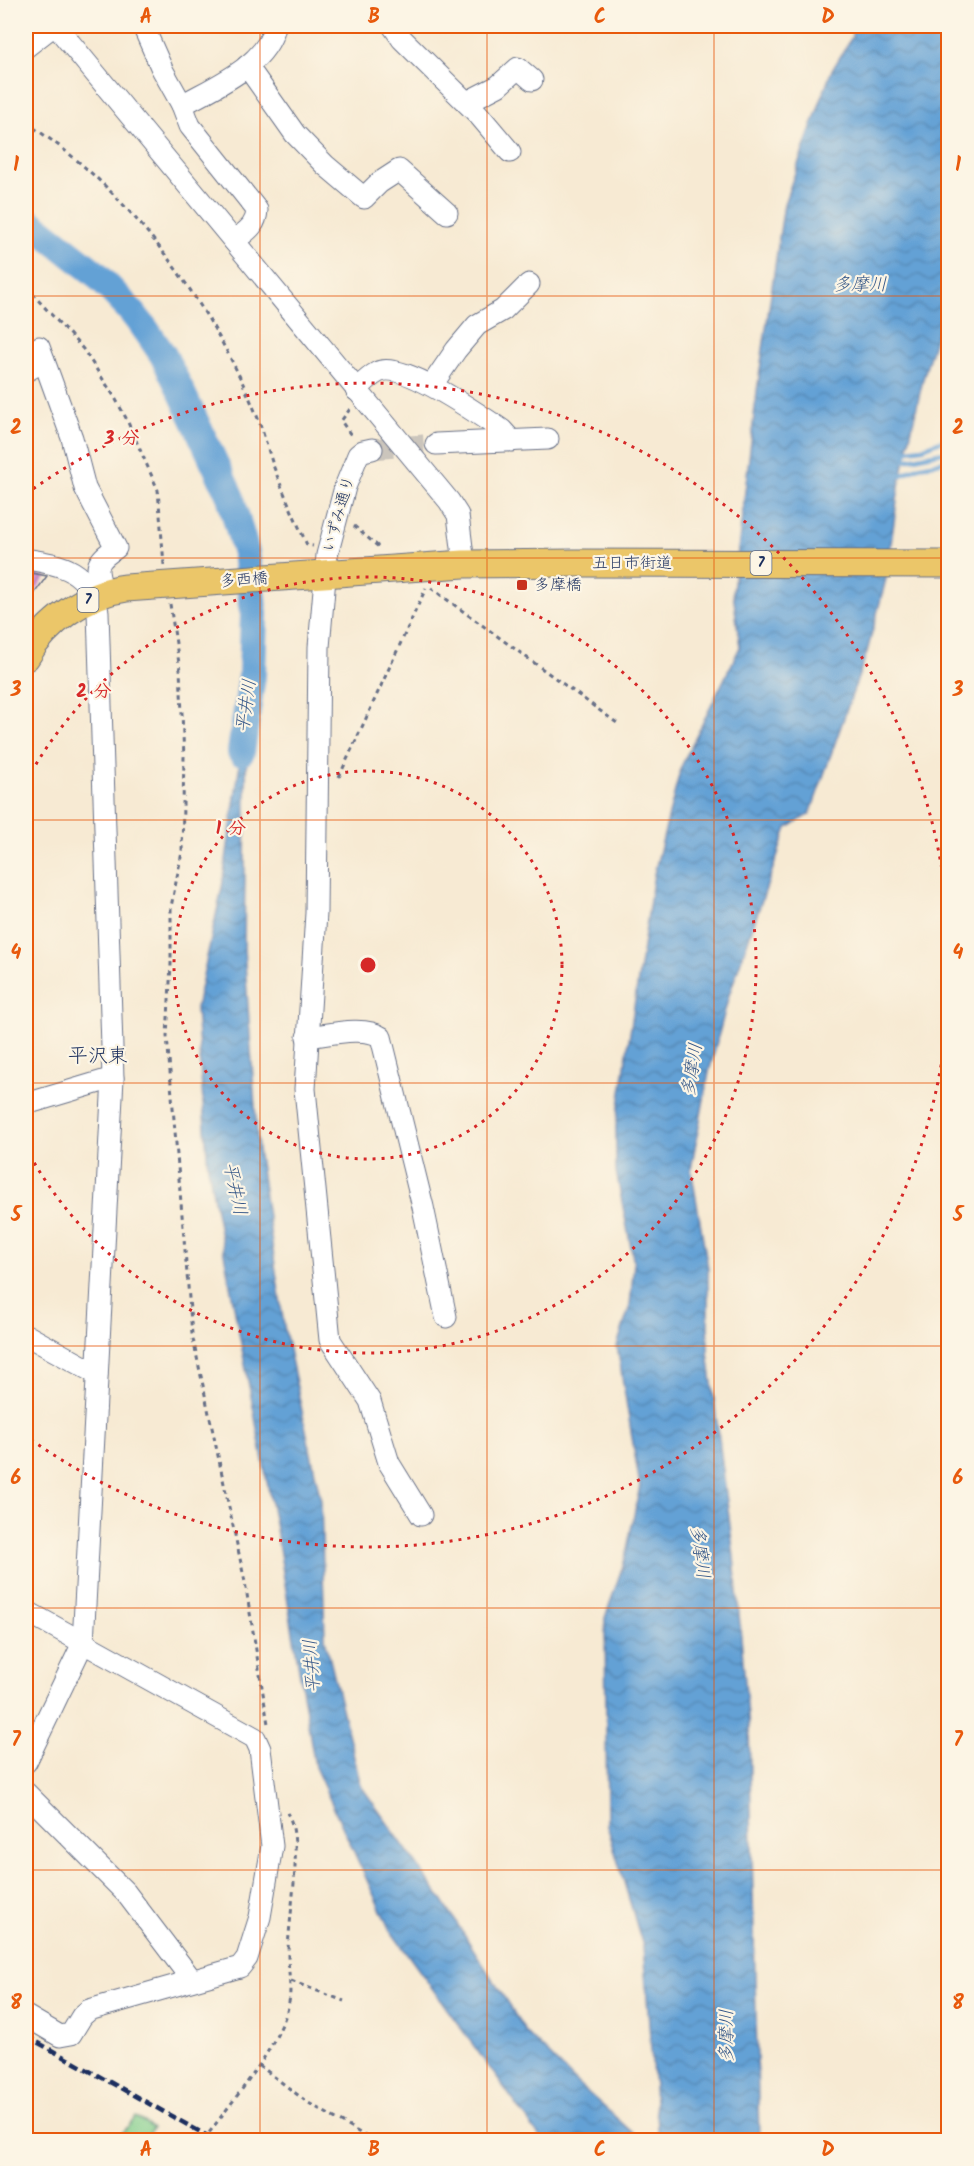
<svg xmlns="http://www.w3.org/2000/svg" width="974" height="2166" font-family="Kalam,'Klee One',sans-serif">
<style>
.park{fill:#82ce8c;stroke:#4e7e75;stroke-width:1.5}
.water{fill:url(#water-waves);stroke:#40689a;stroke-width:1.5}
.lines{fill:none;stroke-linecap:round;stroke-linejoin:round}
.stream{stroke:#64a1d5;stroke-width:4.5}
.river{stroke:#64a1d5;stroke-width:28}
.building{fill:url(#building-hatch)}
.minor-tunnel{stroke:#cbc5bc;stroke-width:21;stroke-dasharray:21 10;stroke-linecap:butt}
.minor-casing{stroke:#687087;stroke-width:23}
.major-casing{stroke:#687087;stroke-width:29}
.path{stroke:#687087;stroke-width:3;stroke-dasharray:4.5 4.5;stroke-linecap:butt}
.minor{stroke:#fff;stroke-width:21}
.major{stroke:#ebc669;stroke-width:27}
.rail{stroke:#1b2f5e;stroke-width:4.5;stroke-dasharray:9 4.5;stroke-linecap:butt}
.grid{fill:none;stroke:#e8590c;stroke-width:1.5;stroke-opacity:0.55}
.ring{fill:none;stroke:#d62828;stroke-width:3;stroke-dasharray:3 6}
.poi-dot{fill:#c8321e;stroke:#fcf5e5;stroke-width:2}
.labels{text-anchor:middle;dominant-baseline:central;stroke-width:4.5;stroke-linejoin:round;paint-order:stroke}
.shield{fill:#fcf5e5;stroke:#5e6a86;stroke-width:1.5}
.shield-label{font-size:15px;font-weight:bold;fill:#1b2f5e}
.street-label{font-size:16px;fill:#1b2f5e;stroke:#fcf5e5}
.poi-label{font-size:16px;fill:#1b2f5e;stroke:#fcf5e5;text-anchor:start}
.water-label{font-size:18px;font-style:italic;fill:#355788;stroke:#fcf5e5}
.quarter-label{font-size:20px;fill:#1b2f5e;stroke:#fcf5e5}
.centre{fill:#d62828;stroke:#fcf5e5;stroke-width:3}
.ring-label{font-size:18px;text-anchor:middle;font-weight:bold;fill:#d62828;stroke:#fcf5e5;stroke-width:4.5;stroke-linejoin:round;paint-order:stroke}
.neatline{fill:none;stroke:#e8590c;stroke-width:2}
.grid-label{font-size:20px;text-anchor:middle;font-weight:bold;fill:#e8590c}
</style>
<defs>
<pattern id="water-waves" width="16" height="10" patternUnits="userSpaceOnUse" patternTransform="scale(1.5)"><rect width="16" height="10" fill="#64a1d5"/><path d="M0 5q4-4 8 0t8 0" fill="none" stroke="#5284b0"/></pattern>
<pattern id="building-hatch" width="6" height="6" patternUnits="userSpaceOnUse" patternTransform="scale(1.5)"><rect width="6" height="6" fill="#d696d0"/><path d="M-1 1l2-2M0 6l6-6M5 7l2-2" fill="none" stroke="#ad7bac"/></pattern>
</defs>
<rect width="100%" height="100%" fill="#fcf5e5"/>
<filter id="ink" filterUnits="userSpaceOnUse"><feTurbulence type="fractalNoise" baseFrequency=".0167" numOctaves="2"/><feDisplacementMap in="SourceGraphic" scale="12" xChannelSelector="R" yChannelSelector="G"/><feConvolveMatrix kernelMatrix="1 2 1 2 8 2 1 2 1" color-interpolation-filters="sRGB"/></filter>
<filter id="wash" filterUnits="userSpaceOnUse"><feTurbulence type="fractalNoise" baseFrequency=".008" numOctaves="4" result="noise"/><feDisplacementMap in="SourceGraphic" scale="24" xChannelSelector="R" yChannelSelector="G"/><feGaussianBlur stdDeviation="1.35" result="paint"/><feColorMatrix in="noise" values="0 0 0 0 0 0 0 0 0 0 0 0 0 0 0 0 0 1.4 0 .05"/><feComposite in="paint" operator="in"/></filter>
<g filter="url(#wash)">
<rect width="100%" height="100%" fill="#f7ead3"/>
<polygon class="park" points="136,2117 153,2128 145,2140 116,2140"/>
<g class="water">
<polygon points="853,26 948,26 948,295 923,379 899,486 886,579 867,652 810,814 787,828 729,995 709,1072 691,1169 708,1268 708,1352 734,1557 749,1728 759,2140 658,2140 643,1946 607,1825 605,1618 625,1559 640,1486 617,1346 630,1306 634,1263 616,1171 616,1126 654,874 681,767 740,647 733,592 757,391 784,204 831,72 852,37"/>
<polygon points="247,713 244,949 258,1149 284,1326 321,1501 325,1639 361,1786 442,1900 526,2032 575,2081 641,2140 542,2140 390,1930 315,1767 276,1529 208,1168 196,1008 222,888"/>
</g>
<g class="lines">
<g class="stream">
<polyline points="906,455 907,450 923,448 948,438"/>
<polyline points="905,460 948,451"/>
<polyline points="900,474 899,476 918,467 948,460"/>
</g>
<polyline class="river" points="26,220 43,232 95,273 130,310 146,330 163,355 181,391 230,496 246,553 254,614 252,676 241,752"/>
</g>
<g id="blocks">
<polygon class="building" points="26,572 47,576 26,605"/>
</g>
</g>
<g filter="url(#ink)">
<use href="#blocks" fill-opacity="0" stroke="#687087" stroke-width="1.5"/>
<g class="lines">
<polyline class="minor-tunnel" points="372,449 436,444"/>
<defs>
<g id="minor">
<polyline points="56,26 449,501 458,515 464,564"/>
<path d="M143,26l19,43 20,36 8,21 67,84c-1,17 -11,21 -23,31"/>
<polyline points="393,26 402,39 478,114 510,152"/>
<polyline points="26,47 53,26"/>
<polyline points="247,66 295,134 325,165 364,198 379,183 399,170 447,213"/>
<polyline points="467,102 498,86 518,68 532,80"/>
<path d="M182,105c33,-19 84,-39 93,-79"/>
<path d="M39,347l33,91 13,50 31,60c-23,15 -20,20 -13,44"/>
<polyline points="26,371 44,361"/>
<polyline points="432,385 456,350 477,325 503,310 529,284"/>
<path d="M356,390c6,-6 14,-14 22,-18 24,-12 103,44 124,58l10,11"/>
<polyline points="436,444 548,439"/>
<polyline points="372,449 363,451 358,455 345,487 327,555 319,647 316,913 305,1089 330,1340 370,1401 389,1463 421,1515"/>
<path d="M26,559c38,6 63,11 72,53l15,466 -30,565 -57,119"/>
<path d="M307,1037c20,-2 57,-12 74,0l42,170 23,110"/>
<polyline points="26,1104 113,1078"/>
<polyline points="26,1335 97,1374"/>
<polyline points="26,1611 255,1738 260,1749 272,1846 260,1917 247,1958 240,1967 89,2010 82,2016 71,2034 60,2036 26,2016"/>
<polyline points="26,1793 126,1893 192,1980"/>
</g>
<path id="major" d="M26,657c20,-35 60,-64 100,-69l338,-24 110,-1 374,1"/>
</defs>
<use href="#minor" class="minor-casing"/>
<use href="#major" class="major-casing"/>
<g class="path">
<path d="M26,123c103,64 189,186 233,298 5,14 9,29 14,44 10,27 22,53 34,80l6,1"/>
<polyline points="26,287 83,349 114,396 126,418 158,490 164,565"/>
<polyline points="350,409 341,421 353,438"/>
<polyline points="354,526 381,549"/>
<polyline points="431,588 617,723"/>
<polyline points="170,604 180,670 184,757 182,852 171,907 171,964 167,1036 192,1334 245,1582 268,1724"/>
<polyline points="339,777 426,588"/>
<polyline points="291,1981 344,2001"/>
<polyline points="259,2065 307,2102 372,2140"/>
<polyline points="183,2140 185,2139 189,2140"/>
<path d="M204,2140c28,-40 63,-77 81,-123 9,-23 3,-40 3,-64 0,-34 17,-114 -1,-140"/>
</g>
<use href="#minor" class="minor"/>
<use href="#major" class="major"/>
<polyline class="rail" points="26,2036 215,2140"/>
</g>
</g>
<path class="grid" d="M260,26v2114M487,26v2114M714,26v2114M26,296h922M26,558h922M26,820h922M26,1083h922M26,1346h922M26,1608h922M26,1870h922"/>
<g class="ring">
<circle cx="368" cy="965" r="194"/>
<path d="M27 780A388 388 0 1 1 27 1150"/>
<path d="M948 1011A582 582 0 0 1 26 1436M26 494A582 582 0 0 1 948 919"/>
</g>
<rect class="poi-dot" x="516" y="579" width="12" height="12" rx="3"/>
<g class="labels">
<g class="shield">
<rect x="750.5" y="551" width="21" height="24" rx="4.5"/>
<rect x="77.5" y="588" width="21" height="24" rx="4.5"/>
</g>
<g class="shield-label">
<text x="761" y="563">7</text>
<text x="88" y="600">7</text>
</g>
<g class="street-label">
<text transform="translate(339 514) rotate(-74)">いずみ通り</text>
<text x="632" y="563">五日市街道</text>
<text transform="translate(244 580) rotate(-4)">多西橋</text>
</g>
<g class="poi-label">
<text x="534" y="585">多摩橋</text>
</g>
<g class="water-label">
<text x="860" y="285">多摩川</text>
<text transform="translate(247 706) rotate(-82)">平井川</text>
<text transform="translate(693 1070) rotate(-81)">多摩川</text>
<text transform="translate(234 1189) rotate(78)">平井川</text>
<text transform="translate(699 1552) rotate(83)">多摩川</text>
<text transform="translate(313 1666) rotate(-94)">平井川</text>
<text transform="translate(727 2036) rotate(-90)">多摩川</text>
</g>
<g class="quarter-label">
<text x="98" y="1057">平沢東</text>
</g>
</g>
<circle cx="368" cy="965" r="9" class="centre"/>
<g class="ring-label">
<text x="122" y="444">3 分</text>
<text x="94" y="697">2 分</text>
<text x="231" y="834">1 分</text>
</g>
<rect width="974" height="2166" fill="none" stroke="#fcf5e5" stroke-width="66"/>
<rect x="33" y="33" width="908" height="2100" class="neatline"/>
<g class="grid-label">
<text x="146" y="23">A</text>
<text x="374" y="23">B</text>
<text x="600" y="23">C</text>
<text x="828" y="23">D</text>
<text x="16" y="171">1</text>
<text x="958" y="171">1</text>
<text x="16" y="434">2</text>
<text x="958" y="434">2</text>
<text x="16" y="696">3</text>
<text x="958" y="696">3</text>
<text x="16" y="959">4</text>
<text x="958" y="959">4</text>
<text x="16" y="1221">5</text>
<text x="958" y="1221">5</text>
<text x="16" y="1484">6</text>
<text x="958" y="1484">6</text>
<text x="16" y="1746">7</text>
<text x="958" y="1746">7</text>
<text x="16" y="2009">8</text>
<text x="958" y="2009">8</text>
<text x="146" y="2156">A</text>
<text x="374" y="2156">B</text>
<text x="600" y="2156">C</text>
<text x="828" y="2156">D</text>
</g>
</svg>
